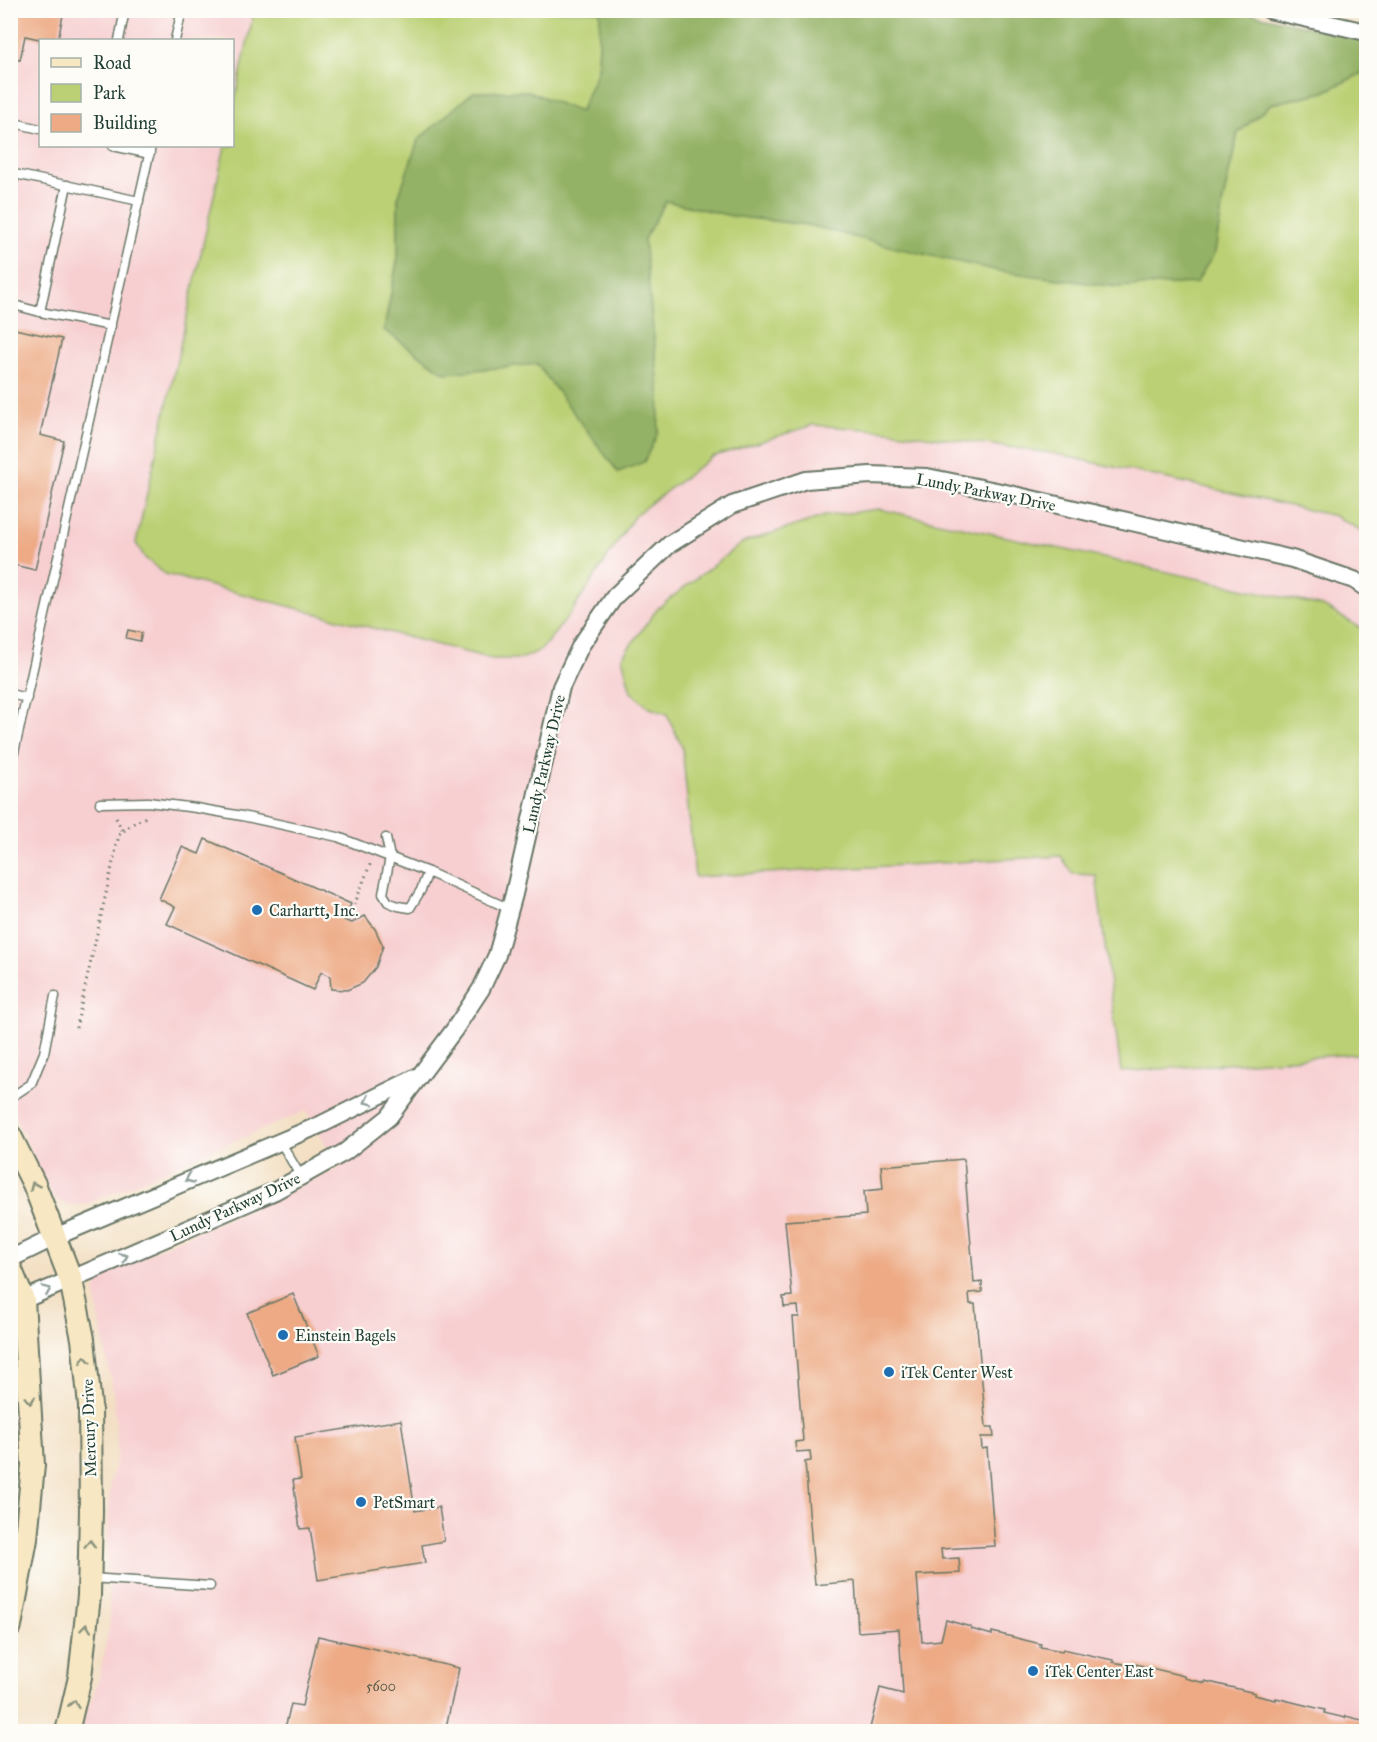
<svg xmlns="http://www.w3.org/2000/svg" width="1377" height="1742" font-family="'IM FELL Great Primer',serif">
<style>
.built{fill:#f7cfd1;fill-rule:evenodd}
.green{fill:#bbd074;stroke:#6d8654;stroke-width:1.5}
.forest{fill:#94b266;stroke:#5a784d;stroke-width:1.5}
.building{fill:#edaa85}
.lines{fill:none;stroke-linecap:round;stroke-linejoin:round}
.lane-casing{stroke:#697666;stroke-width:11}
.street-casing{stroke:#697666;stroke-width:20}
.secondary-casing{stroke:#697666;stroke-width:26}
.path{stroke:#697666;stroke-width:3;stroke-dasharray:1.5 4.5;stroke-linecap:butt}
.lane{stroke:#fff;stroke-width:8}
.street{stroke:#fff;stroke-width:16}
.secondary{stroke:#f7e8c3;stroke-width:22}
.oneway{stroke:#8f9e9a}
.oneway2{stroke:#8b927c}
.poi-dot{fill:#1f6fb2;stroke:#fdfcf7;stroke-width:2}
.labels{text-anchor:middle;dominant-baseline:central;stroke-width:4.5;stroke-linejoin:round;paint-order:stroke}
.number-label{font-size:14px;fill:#525848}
.street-label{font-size:16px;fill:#1f3d34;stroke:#fdfcf7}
.poi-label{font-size:16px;fill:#1f3d34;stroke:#fdfcf7;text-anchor:start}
</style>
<rect width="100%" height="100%" fill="#fdfcf7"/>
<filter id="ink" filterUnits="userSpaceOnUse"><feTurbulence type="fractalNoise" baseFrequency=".0167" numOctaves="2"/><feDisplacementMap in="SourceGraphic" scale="12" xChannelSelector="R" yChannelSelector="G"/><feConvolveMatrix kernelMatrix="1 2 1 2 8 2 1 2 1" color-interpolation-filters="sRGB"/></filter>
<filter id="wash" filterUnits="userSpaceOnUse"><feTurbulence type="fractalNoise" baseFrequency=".008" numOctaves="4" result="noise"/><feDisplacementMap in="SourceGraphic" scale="24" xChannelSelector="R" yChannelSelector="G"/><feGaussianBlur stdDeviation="1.35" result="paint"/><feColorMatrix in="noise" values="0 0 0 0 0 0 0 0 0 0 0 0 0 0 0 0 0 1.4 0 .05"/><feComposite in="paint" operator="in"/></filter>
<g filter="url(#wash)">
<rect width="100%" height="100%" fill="#f3e0c4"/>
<g class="built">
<path d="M1234,10l132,30v1691h-1289l16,-35 7,-21 10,-53 -3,-70 3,-67 7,-29v-14l-3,-44 -19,-104 3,-13 8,-9 234,-104 -34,-57 -217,92 -13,3 -10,-2 -11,-5 -4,-4 -40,-87 -1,-1097zM40,40h192v106h-192z"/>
<polygon points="11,1342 15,1359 16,1436 11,1468"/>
</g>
<g class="green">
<polygon points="254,11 600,11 598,70 580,113 528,92 398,198 398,257 384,330 445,373 537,363 660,398 643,239 666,201 732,216 808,225 1215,252 1223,200 1238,133 1271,104 1324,92 1366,71 1366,533 1335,516 1051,453 889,431 813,425 712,457 635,515 571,613 541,650 521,659 492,659 165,574 145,558 136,543 225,146 232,146 233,109"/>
<polygon points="879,509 1323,606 1366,631 1366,1053 1121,1072 1096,875 1073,874 1061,856 695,877 682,747 667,714 650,708 631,692 622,657 658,608 742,543 825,516"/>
</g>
<polygon class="forest" points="1236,10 1366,40 1366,71 1324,92 1271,104 1238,133 1223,200 1215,252 1196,283 1117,287 999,271 897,248 808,225 732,216 666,201 644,239 660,398 658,433 644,462 618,472 537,364 445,373 384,330 398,257 398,198 418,140 473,92 528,91 580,112 598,70 600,11"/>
<g id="blocks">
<g class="building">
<polygon points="10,10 64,10 58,40 44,40 25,36 20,60 10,58"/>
<polygon points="10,328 62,339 40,435 64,441 35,570 10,564"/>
<polygon points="128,630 142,633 140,641 126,638"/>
<polygon points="205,839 351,904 344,920 352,923 365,916 375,929 383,946 376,967 363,983 347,990 331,989 330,976 321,972 313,990 167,924 175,907 159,899 182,847 199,854"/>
<polygon points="964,1159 974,1283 982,1282 982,1292 969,1293 970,1304 975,1304 986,1427 993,1427 994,1437 981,1437 982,1449 987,1448 995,1546 941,1549 942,1559 959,1558 960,1573 917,1575 922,1642 941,1640 946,1620 971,1627 971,1629 992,1635 992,1632 1041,1644 1040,1647 1062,1651 1063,1649 1113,1660 1113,1662 1135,1666 1135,1664 1184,1676 1184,1678 1205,1683 1205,1681 1255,1693 1254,1695 1276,1700 1276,1698 1325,1710 1324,1713 1345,1718 1346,1716 1366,1721 1366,1732 869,1732 880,1688 903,1694 899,1629 858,1632 855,1581 815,1585 805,1462 811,1461 810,1451 796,1452 795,1442 803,1441 793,1317 799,1317 798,1306 784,1307 783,1297 792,1296 785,1221 866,1215 864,1191 883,1189 881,1166"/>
<polygon points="293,1294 319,1356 273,1375 247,1313"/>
<polygon points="401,1420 415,1511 439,1507 444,1541 422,1545 425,1563 318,1580 310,1528 300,1529 293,1480 301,1479 295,1437"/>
<polygon points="318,1636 459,1668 445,1732 284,1732 291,1704 302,1706"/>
</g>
</g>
</g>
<g filter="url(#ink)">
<use href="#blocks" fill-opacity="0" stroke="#697666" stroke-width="1.5"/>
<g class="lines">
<defs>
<g id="lane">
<polyline points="119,40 125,10"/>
<polyline points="175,40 182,10"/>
<polyline points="10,122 40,129"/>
<polyline points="113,146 150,154"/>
<polyline points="10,173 139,201"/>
<polyline points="10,193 15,174"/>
<polyline points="10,304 40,312 111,326"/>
<polyline points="40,312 67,185"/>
<polyline points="10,694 27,698"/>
<polyline points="10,770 151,146"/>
<polyline points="100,803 148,802 196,808 242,816 338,837 428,872 510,909"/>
<polyline points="386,838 390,857 383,894 388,902 398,906 410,908 421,890 428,872"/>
<polyline points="10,1098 31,1084 44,1053 55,996"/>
<polyline points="280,1141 301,1177"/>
<polyline points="90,1578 210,1586"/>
</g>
<g id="street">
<polyline points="1269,10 1366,32"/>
<polyline points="10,1259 55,1237 322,1124 417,1077"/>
<polyline points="23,1300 275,1191 345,1152 389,1117 454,1030 481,989 497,955 514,894 561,687 581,645 615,596 670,544 732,505 806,480 870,475 927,477 1001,492 1292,559 1354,580 1366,588"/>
</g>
<g id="secondary">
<polyline points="10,1136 34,1184 71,1280 83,1339 90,1406 91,1511 89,1596 80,1677 67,1732"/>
<polyline points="10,1268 23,1300 33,1465 26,1539 10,1626"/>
</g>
</defs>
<use href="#lane" class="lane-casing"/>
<use href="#street" class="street-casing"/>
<use href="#secondary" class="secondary-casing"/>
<g class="path">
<polyline points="116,818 123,832"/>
<polyline points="350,916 371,862"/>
<polyline points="76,1028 119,835 132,824 148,816"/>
</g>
<use href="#lane" class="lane"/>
<use href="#street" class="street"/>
<use href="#secondary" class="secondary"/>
</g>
<defs><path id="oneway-chevron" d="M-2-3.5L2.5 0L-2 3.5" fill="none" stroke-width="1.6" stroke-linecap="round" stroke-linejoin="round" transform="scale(1.5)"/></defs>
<g class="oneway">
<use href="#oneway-chevron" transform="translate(368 1101) rotate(154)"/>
<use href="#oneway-chevron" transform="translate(189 1179) rotate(157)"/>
<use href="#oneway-chevron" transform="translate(124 1257) rotate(-24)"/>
<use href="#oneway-chevron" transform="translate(47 1290) rotate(-23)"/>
</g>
<g class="oneway2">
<use href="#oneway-chevron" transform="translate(34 1186) rotate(-114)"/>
<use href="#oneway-chevron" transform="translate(85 1360) rotate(-96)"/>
<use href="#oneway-chevron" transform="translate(30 1400) rotate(87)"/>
<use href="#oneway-chevron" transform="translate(90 1544) rotate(-88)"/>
<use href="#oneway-chevron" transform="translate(86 1628) rotate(-84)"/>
<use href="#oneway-chevron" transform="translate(74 1704) rotate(-77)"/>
</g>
</g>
<g class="poi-dot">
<circle cx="257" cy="910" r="6"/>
<circle cx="283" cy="1335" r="6"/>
<circle cx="889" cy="1372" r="6"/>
<circle cx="361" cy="1502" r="6"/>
<circle cx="1033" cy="1671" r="6"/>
</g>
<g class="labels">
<g class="number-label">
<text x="381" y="1686">5600</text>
</g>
<g class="street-label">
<text transform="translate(986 492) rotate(11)">Lundy Parkway Drive</text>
<text transform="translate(544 764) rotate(-77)">Lundy Parkway Drive</text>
<text transform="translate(235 1207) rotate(-25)">Lundy Parkway Drive</text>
<text transform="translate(89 1428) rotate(-92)">Mercury Drive</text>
</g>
<g class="poi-label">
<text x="269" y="910">Carhartt, Inc.</text>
<text x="295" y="1335">Einstein Bagels</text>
<text x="901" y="1372">iTek Center West</text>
<text x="373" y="1502">PetSmart</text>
<text x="1045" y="1671">iTek Center East</text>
</g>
</g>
<rect width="1377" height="1742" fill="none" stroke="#fdfcf7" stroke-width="36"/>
<rect x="39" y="39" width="195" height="108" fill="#fdfcf7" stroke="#a4b0a9" stroke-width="1.5"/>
<rect x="51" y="58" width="30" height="9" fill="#f7e8c3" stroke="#a4b0a9" stroke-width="1.5"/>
<text x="93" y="69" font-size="18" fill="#1f3d34">Road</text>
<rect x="51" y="84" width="30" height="18" fill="#bbd074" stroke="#a4b0a9" stroke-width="1.5"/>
<text x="93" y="99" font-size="18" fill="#1f3d34">Park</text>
<rect x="51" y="114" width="30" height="18" fill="#edaa85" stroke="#a4b0a9" stroke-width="1.5"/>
<text x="93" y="129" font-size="18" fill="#1f3d34">Building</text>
</svg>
